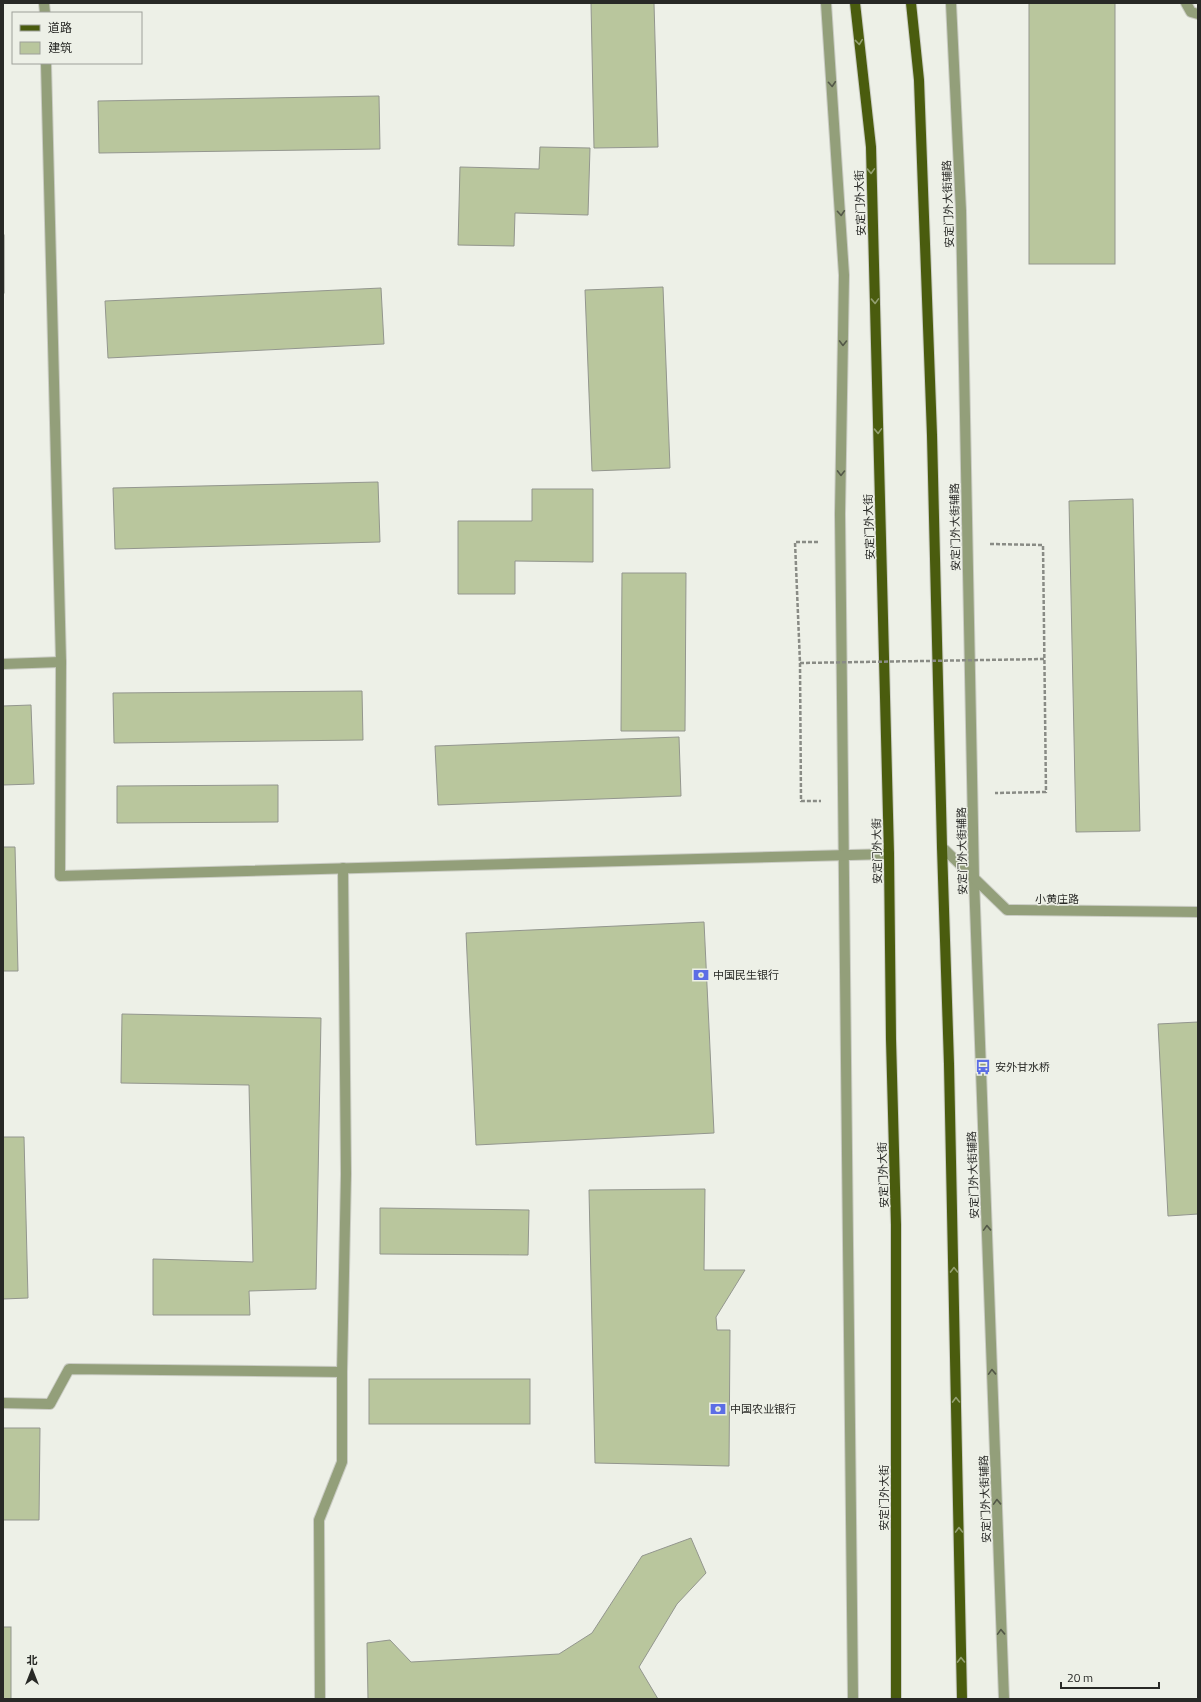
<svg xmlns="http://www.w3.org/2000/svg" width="1201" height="1702" font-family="'Titillium Web','Noto Sans SC',sans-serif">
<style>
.building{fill:#b9c69d;stroke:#93968e}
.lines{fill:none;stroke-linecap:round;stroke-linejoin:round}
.minor-casing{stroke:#caccc4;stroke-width:12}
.major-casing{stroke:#caccc4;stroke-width:12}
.path{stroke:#898b85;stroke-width:2.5;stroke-dasharray:4 2;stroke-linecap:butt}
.minor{stroke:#939f7a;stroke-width:10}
.major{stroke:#4a5c0e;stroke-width:10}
.path-bridge{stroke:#898b85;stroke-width:2.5;stroke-dasharray:4 2;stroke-linecap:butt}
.oneway{stroke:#939f70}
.oneway2{stroke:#535848}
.labels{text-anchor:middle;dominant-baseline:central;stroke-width:3;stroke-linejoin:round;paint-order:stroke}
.street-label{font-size:11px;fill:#282926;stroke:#edf0e7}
.poi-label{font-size:11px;fill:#282926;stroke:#edf0e7;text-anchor:start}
</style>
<rect width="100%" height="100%" fill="#edf0e7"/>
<g class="building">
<polygon points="591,3 654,3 658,147 594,148"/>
<rect x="1029" y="3" width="86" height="261"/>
<polygon points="379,96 380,149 99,153 98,101"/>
<polygon points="540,147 590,148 588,215 515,213 514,246 458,245 460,167 539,169"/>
<rect x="3" y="235" width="1" height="58"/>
<polygon points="663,287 670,468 592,471 585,290"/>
<polygon points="381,288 384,344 108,358 105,301"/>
<polygon points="378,482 380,542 115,549 113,488"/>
<polygon points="532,489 593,489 593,562 515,561 515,594 458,594 458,521 532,521"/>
<polygon points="1133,499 1140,831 1076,832 1069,501"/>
<polygon points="622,573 686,573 685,731 621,731"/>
<polygon points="362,691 363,740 114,743 113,693"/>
<polygon points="31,705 34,784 3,785 3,706"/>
<polygon points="679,737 681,796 438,805 435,746"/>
<polygon points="278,785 278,822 117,823 117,786"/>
<polygon points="3,847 15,847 18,971 3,971"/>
<polygon points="704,922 714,1133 476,1145 466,933"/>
<polygon points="122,1014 321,1018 316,1289 249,1291 250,1315 153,1315 153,1259 253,1262 249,1085 121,1083"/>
<polygon points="1198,1022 1198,1214 1168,1216 1158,1024"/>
<polygon points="3,1137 24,1137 28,1298 3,1299"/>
<polygon points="705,1189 704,1270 745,1270 716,1317 717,1330 730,1330 729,1466 595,1463 589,1190"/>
<polygon points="380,1208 529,1210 528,1255 380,1254"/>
<rect x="369" y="1379" width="161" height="45"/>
<polygon points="3,1428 40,1428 39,1520 3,1520"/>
<polygon points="691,1538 706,1573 677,1604 639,1667 658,1699 368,1699 367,1643 390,1640 411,1662 559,1654 592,1633 642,1556"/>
<rect x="3" y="1627" width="8" height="72"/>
</g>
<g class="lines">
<defs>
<g id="minor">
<polyline points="44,3 45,13"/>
<polyline points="826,3 844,275 840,514 853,1699"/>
<polyline points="951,3 961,211 974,879 1004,1699"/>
<polyline points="1186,3 1191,12 1198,14"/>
<polyline points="46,63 61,662 60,876 889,854"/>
<polyline points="3,664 61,662"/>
<polyline points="942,847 1007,910 1198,912"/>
<polyline points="3,1403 50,1404 69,1369 342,1372"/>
<polyline points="320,1699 319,1520 342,1462 342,1372 346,1174 343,868"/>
</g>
<g id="major">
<polyline points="855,3 871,147 889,854 891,1039 896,1225 896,1699"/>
<polyline points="911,3 919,80 932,435 942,847 949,1064 962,1699"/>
</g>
</defs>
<use href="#minor" class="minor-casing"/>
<use href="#major" class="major-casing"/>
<g class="path">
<polyline points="818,542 795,542 800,663 801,801 821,801"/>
<polyline points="990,544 1043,545 1046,792 995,793"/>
</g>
<use href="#minor" class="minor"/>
<use href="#major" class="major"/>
<polyline class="path-bridge" points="800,663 1045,659"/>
</g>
<defs><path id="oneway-chevron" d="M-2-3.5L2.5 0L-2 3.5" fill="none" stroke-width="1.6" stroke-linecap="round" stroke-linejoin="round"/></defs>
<g class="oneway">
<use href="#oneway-chevron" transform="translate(859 42) rotate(84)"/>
<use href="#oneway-chevron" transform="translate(871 171) rotate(88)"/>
<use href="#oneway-chevron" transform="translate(875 301) rotate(88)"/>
<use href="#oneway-chevron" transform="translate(878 431) rotate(88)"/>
<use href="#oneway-chevron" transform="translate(954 1270) rotate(-91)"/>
<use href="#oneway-chevron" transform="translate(956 1400) rotate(-91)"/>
<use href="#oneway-chevron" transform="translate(959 1530) rotate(-91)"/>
<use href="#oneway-chevron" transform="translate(961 1660) rotate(-91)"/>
</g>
<g class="oneway2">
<use href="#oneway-chevron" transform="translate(832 84) rotate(86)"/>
<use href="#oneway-chevron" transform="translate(841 213) rotate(86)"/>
<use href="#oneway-chevron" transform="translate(843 343) rotate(91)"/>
<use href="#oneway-chevron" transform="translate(841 473) rotate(91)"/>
<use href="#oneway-chevron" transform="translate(987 1228) rotate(-92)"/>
<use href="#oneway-chevron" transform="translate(992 1372) rotate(-92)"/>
<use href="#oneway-chevron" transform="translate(997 1502) rotate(-92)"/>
<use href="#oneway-chevron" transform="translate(1001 1632) rotate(-92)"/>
</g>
<defs>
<symbol id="bank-bare" viewBox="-9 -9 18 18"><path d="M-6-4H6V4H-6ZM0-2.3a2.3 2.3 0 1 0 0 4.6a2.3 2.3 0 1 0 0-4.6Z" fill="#5c6ee5" stroke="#edf0e7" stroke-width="2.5" paint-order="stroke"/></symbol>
<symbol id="bus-bare" viewBox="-9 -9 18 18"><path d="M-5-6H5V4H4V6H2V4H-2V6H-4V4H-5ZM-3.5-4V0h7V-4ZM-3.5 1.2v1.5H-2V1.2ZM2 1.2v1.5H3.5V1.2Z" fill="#5c6ee5" stroke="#edf0e7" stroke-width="2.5" paint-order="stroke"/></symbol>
</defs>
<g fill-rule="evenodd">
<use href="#bank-bare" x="690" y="964" width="22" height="22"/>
<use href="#bus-bare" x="972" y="1056" width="22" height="22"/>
<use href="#bank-bare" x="707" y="1398" width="22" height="22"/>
</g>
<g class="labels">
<g class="street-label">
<text transform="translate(860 203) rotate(-92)">安定门外大街</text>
<text transform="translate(948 204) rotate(-92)">安定门外大街辅路</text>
<text transform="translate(869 527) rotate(-92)">安定门外大街</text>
<text transform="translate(955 527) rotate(-91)">安定门外大街辅路</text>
<text transform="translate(877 851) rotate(-91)">安定门外大街</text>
<text transform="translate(962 851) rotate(-91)">安定门外大街辅路</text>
<text x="1057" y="899">小黄庄路</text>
<text transform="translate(883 1175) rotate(-92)">安定门外大街</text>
<text transform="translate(973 1175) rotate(-92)">安定门外大街辅路</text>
<text transform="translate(884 1498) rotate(-90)">安定门外大街</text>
<text transform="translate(985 1499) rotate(-92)">安定门外大街辅路</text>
</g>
<g class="poi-label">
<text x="713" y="975">中国民生银行</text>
<text x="995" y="1067">安外甘水桥</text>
<text x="730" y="1409">中国农业银行</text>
</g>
</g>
<rect width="1201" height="1702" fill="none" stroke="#282926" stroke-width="8"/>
<rect x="12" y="12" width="130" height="52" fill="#edf0e7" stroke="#9ea09a"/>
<rect x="20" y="25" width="20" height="6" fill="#4a5c0e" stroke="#9ea09a"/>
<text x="48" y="32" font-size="12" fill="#282926">道路</text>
<rect x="20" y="42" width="20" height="12" fill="#b9c69d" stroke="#9ea09a"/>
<text x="48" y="52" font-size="12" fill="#282926">建筑</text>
<g transform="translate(32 1670)" stroke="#edf0e7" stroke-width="3" paint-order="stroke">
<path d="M0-3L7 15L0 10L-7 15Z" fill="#282926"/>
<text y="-6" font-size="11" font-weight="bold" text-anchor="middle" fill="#282926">北</text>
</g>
<path d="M1061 1682v6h98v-6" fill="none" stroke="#282926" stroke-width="2"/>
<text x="1067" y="1682" font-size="12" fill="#282926" stroke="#edf0e7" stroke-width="3" paint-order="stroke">20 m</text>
</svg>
